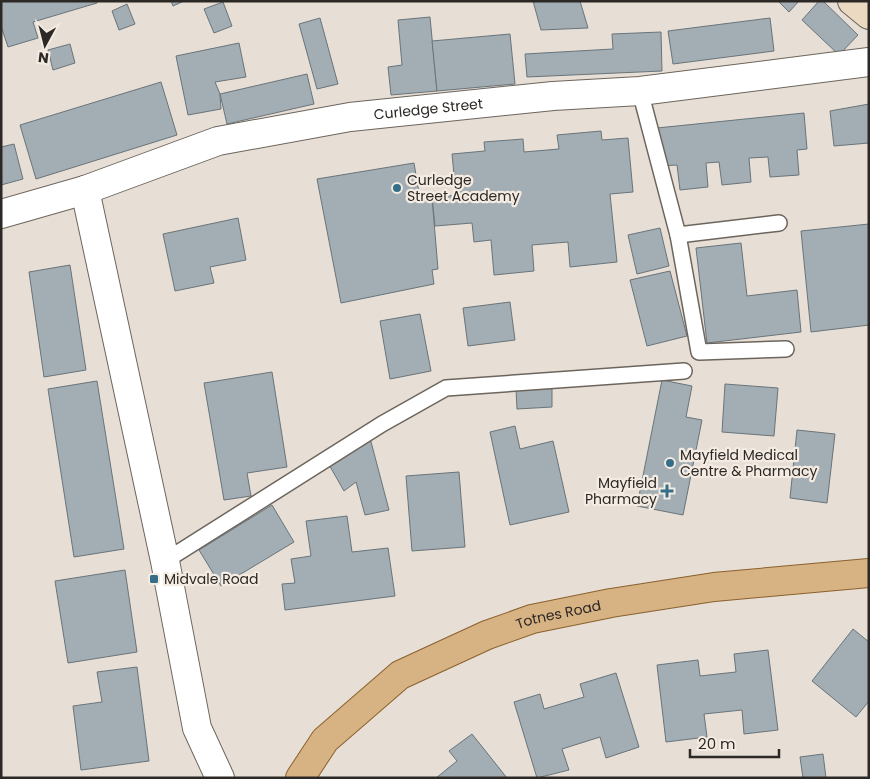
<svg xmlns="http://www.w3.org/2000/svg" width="870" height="779" font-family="Poppins,sans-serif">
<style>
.building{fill:#a2aeb4;stroke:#69747a}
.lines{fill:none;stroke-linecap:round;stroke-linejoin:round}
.lane-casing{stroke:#6c655d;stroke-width:18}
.street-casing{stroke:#6c655d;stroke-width:30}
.secondary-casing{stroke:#6c655d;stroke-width:30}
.primary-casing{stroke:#8a612d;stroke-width:30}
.lane{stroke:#fff;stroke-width:15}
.street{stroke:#fff;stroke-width:28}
.secondary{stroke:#ebd9c1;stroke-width:28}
.primary{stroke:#d7b283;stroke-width:28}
.poi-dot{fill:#356e88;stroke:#f4ebe2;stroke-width:2}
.labels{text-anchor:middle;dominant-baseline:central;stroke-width:4.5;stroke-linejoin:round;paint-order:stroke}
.street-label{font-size:14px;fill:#2c2825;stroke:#f4ebe2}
.poi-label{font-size:14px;fill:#2c2825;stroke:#f4ebe2;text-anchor:start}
</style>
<rect width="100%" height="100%" fill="#e7ded5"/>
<g class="building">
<polygon points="1,1 97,1 97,3 33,22 38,38 8,47 1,26"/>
<polygon points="171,1 184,1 173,6"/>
<polygon points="533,1 580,1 588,28 541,30"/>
<polygon points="778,1 799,1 789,12"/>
<polygon points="819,1 823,1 858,35 839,55 802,20"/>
<polygon points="223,2 232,26 214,33 204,9"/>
<polygon points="127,4 135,24 119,30 112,11"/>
<polygon points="430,17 437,91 391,95 388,67 402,65 398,20"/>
<polygon points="320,18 338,84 317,89 299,24"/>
<polygon points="770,18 774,51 673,64 668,31"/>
<polygon points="661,32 662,71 527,77 525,54 613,49 612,34"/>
<polygon points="510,34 515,84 437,91 432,41"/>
<polygon points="239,43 246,77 215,82 220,94 221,109 188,115 176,56"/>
<polygon points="70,44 75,63 53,70 48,50"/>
<polygon points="307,74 314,104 227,124 220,94"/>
<polygon points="161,82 177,135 36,179 20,125"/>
<polygon points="869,104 869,143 834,146 830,111"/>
<polygon points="804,113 807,149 797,150 799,175 770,177 768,157 749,158 751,182 722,185 719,162 706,163 708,187 680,190 677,165 661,166 657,128"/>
<polygon points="601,131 602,140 628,138 633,192 610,194 617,262 570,267 568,242 532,245 534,271 494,275 491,240 474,242 472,223 435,226 432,198 456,195 452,154 485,151 484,142 523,139 524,152 559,149 557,135"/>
<polygon points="14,144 23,179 1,185 1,147"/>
<polygon points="414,163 420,199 432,198 438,269 432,270 434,284 341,303 317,179"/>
<polygon points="238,218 246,260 210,267 214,283 175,291 163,234"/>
<polygon points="869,224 869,325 811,332 801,231"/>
<polygon points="660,228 669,266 637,274 628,235"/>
<polygon points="741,243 747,296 797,290 801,332 707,343 696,248"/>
<polygon points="70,265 86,370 44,377 29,272"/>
<polygon points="670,271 687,336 647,346 630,280"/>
<polygon points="510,302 515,340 468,346 463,308"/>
<polygon points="420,314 431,371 390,379 380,321"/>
<polygon points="272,372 287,467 247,473 251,496 224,500 204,383"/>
<polygon points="662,380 692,386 686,417 702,420 683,515 637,506"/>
<polygon points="97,381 124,549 74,557 48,389"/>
<polygon points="725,384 778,388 774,436 722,432"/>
<polygon points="552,387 552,407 517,409 516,389"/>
<polygon points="515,426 520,449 553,441 569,512 510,525 490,432"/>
<polygon points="797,430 835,434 827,503 790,498"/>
<polygon points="370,438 389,510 365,515 356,482 344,491 328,463"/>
<polygon points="459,472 465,547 412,551 406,476"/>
<polygon points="272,505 294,542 221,586 199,550"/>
<polygon points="347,516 352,552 388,548 395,596 285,610 282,584 295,583 291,559 311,556 306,521"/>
<polygon points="125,570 137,652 68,663 55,581"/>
<polygon points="853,629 869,642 869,701 856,717 812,681"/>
<polygon points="768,650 778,730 744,734 742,710 704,714 707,737 666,742 657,665 698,660 700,676 736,672 734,654"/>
<polygon points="137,667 149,761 81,770 73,706 102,702 97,672"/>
<polygon points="616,673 639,747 606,758 600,737 562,749 569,770 537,778 514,702 540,694 544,709 584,697 580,684"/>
<polygon points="472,734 507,778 436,778 457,761 449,751"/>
<polygon points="823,754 826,778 803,778 800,757"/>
</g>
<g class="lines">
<defs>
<g id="lane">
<polyline points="640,91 678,235 699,352 786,349"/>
<polyline points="678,235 779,223"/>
<polyline points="165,561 382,424 446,388 684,371"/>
</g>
<g id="street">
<polyline points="85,190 165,561 197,728 220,778"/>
<path id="s1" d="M1,214l84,-24 133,-49 132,-24 203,-21 87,-5 229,-29"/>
</g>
<polyline id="secondary" points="852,1 869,15"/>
<g id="primary">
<path id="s2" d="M300,778l25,-38 75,-65 87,-40 45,-16 79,-16 103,-16 155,-14"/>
</g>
</defs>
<use href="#lane" class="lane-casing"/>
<use href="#street" class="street-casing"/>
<use href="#secondary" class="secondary-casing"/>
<use href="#primary" class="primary-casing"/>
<use href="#lane" class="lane"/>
<use href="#street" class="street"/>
<use href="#secondary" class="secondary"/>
<use href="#primary" class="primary"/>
</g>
<g class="poi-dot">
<circle cx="397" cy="188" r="5"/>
<circle cx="670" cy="463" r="5"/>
<path d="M664.5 483.5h5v5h5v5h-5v5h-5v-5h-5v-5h5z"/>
<rect x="149" y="574" width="10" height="10" rx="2.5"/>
</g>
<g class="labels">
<g class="street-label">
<text stroke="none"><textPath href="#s1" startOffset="442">Curledge Street</textPath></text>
<text stroke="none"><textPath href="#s2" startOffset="315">Totnes Road</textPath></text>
</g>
<g class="poi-label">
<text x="407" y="180">Curledge<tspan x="407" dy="16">Street Academy</tspan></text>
<text x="680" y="455">Mayfield Medical<tspan x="680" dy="16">Centre &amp; Pharmacy</tspan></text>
<text x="657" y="483" text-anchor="end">Mayfield<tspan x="657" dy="16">Pharmacy</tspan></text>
<text x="164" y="579">Midvale Road</text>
</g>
</g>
<rect width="870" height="779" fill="none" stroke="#2c2825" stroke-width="5"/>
<g transform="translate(45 45) rotate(187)" stroke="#f4ebe2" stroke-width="4" paint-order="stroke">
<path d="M0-4L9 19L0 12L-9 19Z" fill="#2c2825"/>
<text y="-8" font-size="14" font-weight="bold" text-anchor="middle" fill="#2c2825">N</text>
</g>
<path d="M690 749v8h89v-8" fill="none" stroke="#2c2825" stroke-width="2.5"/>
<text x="698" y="749" font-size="15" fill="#2c2825" stroke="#f4ebe2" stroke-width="4" paint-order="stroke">20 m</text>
</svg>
